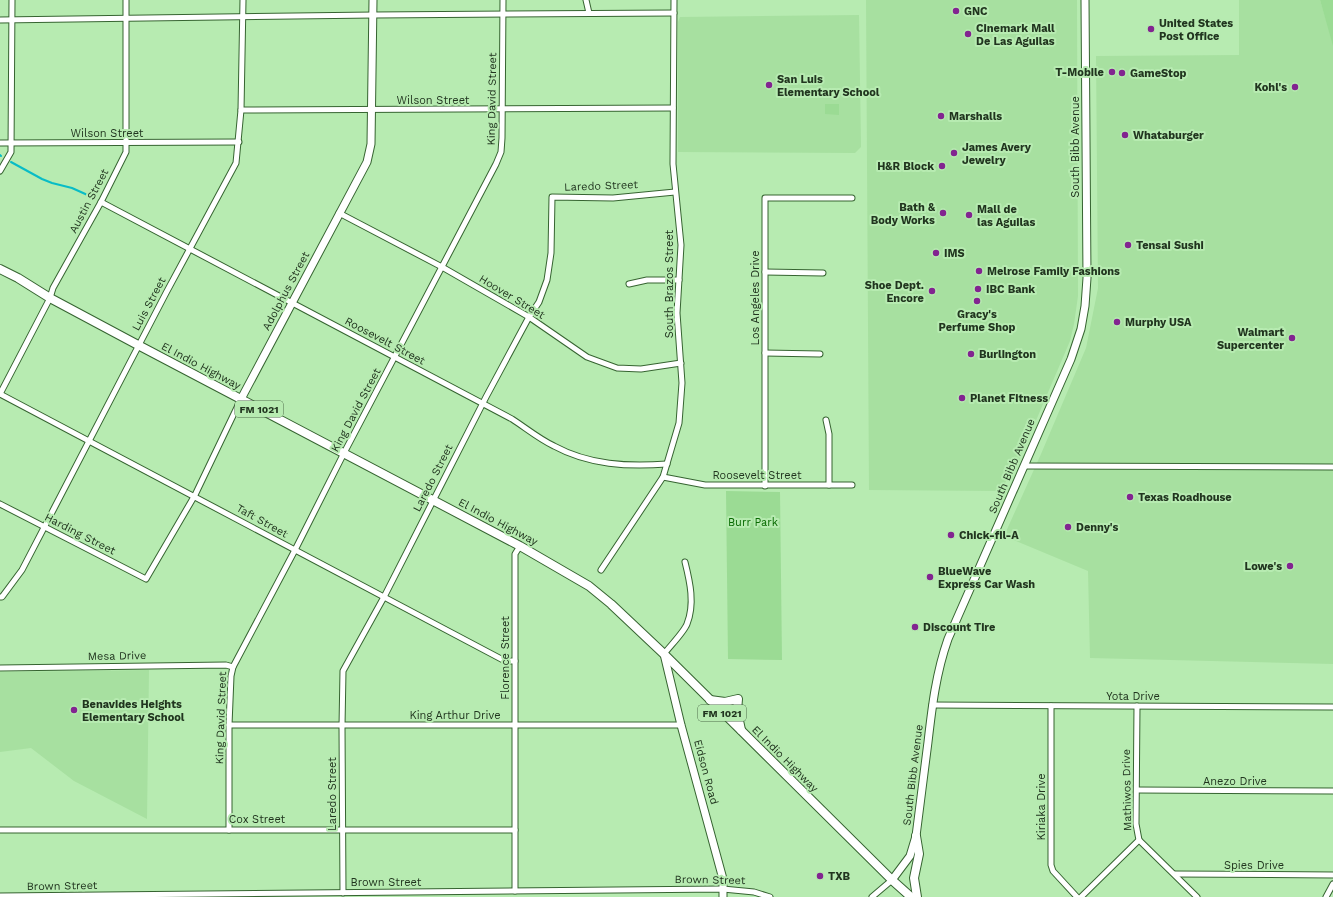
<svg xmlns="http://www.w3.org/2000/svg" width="1333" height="897" font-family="'Work Sans',sans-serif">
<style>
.built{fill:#a7e0a0}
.green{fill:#9bdb94}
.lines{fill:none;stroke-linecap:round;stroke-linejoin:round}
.stream{stroke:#08bcc6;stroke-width:2}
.minor-casing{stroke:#366431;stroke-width:7}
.tertiary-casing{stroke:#366431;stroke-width:9}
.secondary-casing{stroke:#366431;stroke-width:9}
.primary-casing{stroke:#366431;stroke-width:10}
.minor{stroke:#fff;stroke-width:5}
.tertiary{stroke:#fff;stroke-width:7}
.secondary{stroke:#fff;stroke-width:7}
.primary{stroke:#fff;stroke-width:8}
.poi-dot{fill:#822490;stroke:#b7ebb1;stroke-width:1.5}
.labels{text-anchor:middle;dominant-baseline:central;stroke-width:4;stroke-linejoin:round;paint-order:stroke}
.shield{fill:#b7ebb1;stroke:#4e6c4b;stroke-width:1}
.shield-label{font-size:10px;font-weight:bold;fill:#21351f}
.poi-label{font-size:11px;font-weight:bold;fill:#21351f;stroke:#b7ebb1;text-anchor:start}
.street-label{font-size:11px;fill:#21351f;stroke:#b7ebb1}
.park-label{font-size:11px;fill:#076900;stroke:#b7ebb1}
</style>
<rect width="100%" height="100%" fill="#b7ebb1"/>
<g class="built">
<polygon points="866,0 1077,0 1078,296 1074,324 1070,341 1011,479 1006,481 1002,491 869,490"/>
<polygon points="1239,0 1320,0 1333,43 1333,664 1090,658 1088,571 1004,536 1041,454 1086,348 1098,288 1096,56 1239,55"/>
<polygon points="859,15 861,147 855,153 678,152 678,22 680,17"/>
<polygon points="149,670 147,819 74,781 31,748 0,752 0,672"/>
</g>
<g class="green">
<polygon points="1320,0 1333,0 1333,46"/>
<polygon points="825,104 839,104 839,115 825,114"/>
<polygon points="726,491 780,492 782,660 728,659"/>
</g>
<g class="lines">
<g class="stream">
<polyline points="0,155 1,156"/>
<polyline points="11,162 42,179 52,183 72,188 92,197"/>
</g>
<defs>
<g id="minor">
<polyline points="586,0 589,13"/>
<polyline points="0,20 374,15 674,13"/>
<polyline points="241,110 673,108"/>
<polyline points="0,143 239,142"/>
<polyline points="0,171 11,152 12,0"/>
<path d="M101,202l411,217c14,9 27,20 42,27 35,19 74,21 113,18"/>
<polyline points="339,213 442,267 529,317 587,357 617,368 641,369 681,363"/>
<polyline points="765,272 823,273"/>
<polyline points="629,284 647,280 679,280"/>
<polyline points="765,353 820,354"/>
<path d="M0,394c169,88 336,179 505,267h10"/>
<polyline points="0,394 50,298 53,288 101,202 126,152 126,0"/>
<polyline points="826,420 829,434 829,485"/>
<polyline points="1024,466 1333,467"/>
<polyline points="663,477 705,485 852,485"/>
<polyline points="765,486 765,198 852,198"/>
<polyline points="0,504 146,579 195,495 241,399"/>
<polyline points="601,570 663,477 679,423 682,383 677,313 681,245 673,164 674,0"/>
<polyline points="0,597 2,597 22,570 166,293 236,163 241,110 243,0"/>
<path d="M664,654c6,-8 20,-22 23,-30 8,-20 3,-42 -2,-62"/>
<polyline points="0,668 226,665 233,667"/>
<polyline points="932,705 1333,707"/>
<polyline points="1051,706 1051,865 1053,871 1077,897"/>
<polyline points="229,725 681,725"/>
<polyline points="1137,790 1333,791"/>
<polyline points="0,830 515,830"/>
<polyline points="229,830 229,725 231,676 233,667 295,550 344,453 496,164 501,152 502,138 503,0"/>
<polyline points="1139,840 1197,897"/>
<polyline points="1175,874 1333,875"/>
<polyline points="515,891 515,554 520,546"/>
<polyline points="343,893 342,726 343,671 384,597 486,397 529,317 539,302 547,280 551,253 552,197 613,198 675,192"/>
<polyline points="0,896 723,889 754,892 770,897"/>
<polyline points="872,897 892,880"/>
<polyline points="1081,897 1139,840 1136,824 1137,706"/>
<polyline points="1326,897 1333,884"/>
</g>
<g id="tertiary">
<polyline points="241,399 367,162 371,144 373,0"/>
<polyline points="664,654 681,725 723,879 723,897"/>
</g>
<path id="secondary" d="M892,880l18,-24 6,-20c4,-31 8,-63 12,-94 4,-35 8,-69 20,-103l123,-280 10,-30 4,-23 2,-28 -2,-278"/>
<g id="primary">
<polyline points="0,269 18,278 50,298 138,345 520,546 589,586 611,604 664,654 892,880 911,897"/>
<polyline points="710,700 725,702 738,699 737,711 741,730"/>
<polyline points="916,836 919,854 914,878 917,897"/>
</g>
</defs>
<use href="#minor" class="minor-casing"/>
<use href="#tertiary" class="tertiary-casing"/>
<use href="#secondary" class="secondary-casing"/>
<use href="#primary" class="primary-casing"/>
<use href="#minor" class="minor"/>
<use href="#tertiary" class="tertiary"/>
<use href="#secondary" class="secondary"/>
<use href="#primary" class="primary"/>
</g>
<g class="poi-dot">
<circle cx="956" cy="11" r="4"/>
<circle cx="1151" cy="29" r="4"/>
<circle cx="968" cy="34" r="4"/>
<circle cx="1112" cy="72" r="4"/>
<circle cx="1122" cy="73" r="4"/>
<circle cx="769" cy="85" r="4"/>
<circle cx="1295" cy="87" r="4"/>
<circle cx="941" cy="116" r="4"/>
<circle cx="1125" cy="135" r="4"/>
<circle cx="954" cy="153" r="4"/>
<circle cx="942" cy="166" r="4"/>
<circle cx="943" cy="213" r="4"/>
<circle cx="969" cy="215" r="4"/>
<circle cx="1128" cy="245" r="4"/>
<circle cx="936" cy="253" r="4"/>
<circle cx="979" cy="271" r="4"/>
<circle cx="978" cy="289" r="4"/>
<circle cx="932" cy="291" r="4"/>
<circle cx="977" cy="301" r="4"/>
<circle cx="1117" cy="322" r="4"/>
<circle cx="1292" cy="338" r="4"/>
<circle cx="971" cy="354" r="4"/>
<circle cx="962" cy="398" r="4"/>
<circle cx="1130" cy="497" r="4"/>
<circle cx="1068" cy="527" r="4"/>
<circle cx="951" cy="535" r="4"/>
<circle cx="1290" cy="566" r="4"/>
<circle cx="930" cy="577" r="4"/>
<circle cx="915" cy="627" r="4"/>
<circle cx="74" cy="710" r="4"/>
<circle cx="820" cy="876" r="4"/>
</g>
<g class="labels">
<g class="shield">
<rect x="235" y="401" width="48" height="16" rx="3"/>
<rect x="698" y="705" width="48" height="16" rx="3"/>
</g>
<g class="shield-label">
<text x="259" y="409">FM 1021</text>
<text x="722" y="713">FM 1021</text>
</g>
<g class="poi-label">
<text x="964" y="11">GNC</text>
<text x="1159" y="23">United States<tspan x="1159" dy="13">Post Office</tspan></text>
<text x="976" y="28">Cinemark Mall<tspan x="976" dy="13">De Las Aguilas</tspan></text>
<text x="1104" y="72" text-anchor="end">T-Mobile</text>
<text x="1130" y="73">GameStop</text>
<text x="777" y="79">San Luis<tspan x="777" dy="13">Elementary School</tspan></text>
<text x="1287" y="87" text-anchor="end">Kohl's</text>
<text x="949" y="116">Marshalls</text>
<text x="1133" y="135">Whataburger</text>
<text x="962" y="147">James Avery<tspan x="962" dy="13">Jewelry</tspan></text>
<text x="934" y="166" text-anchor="end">H&amp;R Block</text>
<text x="935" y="207" text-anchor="end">Bath &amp;<tspan x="935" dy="13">Body Works</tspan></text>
<text x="977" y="209">Mall de<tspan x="977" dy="13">las Aguilas</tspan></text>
<text x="1136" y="245">Tensai Sushi</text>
<text x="944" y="253">IMS</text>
<text x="987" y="271">Melrose Family Fashions</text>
<text x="924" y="285" text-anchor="end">Shoe Dept.<tspan x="924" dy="13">Encore</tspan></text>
<text x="986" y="289">IBC Bank</text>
<text x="977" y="314" text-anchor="middle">Gracy's<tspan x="977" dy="13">Perfume Shop</tspan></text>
<text x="1125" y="322">Murphy USA</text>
<text x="1284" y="332" text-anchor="end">Walmart<tspan x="1284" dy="13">Supercenter</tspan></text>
<text x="979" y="354">Burlington</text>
<text x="970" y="398">Planet Fitness</text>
<text x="1138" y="497">Texas Roadhouse</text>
<text x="1076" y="527">Denny's</text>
<text x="959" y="535">Chick-fil-A</text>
<text x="1282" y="566" text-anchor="end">Lowe's</text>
<text x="938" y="571">BlueWave<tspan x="938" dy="13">Express Car Wash</tspan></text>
<text x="923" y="627">Discount Tire</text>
<text x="82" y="704">Benavides Heights<tspan x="82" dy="13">Elementary School</tspan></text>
<text x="828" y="876">TXB</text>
</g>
<g class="street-label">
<text transform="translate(492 99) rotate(-89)">King David Street</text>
<text x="433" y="100">Wilson Street</text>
<text x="107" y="133">Wilson Street</text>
<text transform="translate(1075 147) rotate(-90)">South Bibb Avenue</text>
<text transform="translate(601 186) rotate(-2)">Laredo Street</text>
<text transform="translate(89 201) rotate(-62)">Austin Street</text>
<text transform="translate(669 284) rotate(-90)">South Brazos Street</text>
<text transform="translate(286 291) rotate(-62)">Adolphus Street</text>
<text transform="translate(512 297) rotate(31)">Hoover Street</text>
<text transform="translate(755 298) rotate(-90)">Los Angeles Drive</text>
<text transform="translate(149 304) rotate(-62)">Luis Street</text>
<text transform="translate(385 341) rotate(28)">Roosevelt Street</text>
<text transform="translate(201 366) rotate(28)">El Indio Highway</text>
<text transform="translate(356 410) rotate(-62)">King David Street</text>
<text transform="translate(1012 466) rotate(-67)">South Bibb Avenue</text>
<text x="757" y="475">Roosevelt Street</text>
<text transform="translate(433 478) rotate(-63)">Laredo Street</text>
<text transform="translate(262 521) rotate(29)">Taft Street</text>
<text transform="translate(498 522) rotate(28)">El Indio Highway</text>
<text transform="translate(80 534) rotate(27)">Harding Street</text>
<text transform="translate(117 656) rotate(-1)">Mesa Drive</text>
<text transform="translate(505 658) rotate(-90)">Florence Street</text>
<text x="1133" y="696">Yota Drive</text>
<text x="455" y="715">King Arthur Drive</text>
<text transform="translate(221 718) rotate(-88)">King David Street</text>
<text transform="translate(785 759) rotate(45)">El Indio Highway</text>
<text transform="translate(706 772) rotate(75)">Eidson Road</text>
<text transform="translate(913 775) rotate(-83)">South Bibb Avenue</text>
<text x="1235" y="781">Anezo Drive</text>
<text transform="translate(1127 790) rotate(-91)">Mathiwos Drive</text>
<text transform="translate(332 794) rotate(-90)">Laredo Street</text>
<text transform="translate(1041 807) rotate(-90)">Kiriaka Drive</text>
<text x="257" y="819">Cox Street</text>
<text x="1254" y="865">Spies Drive</text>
<text transform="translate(710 880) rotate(1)">Brown Street</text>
<text x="386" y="882">Brown Street</text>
<text transform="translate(62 886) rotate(-1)">Brown Street</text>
</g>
<g class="park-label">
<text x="753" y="522">Burr Park</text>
</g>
</g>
</svg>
